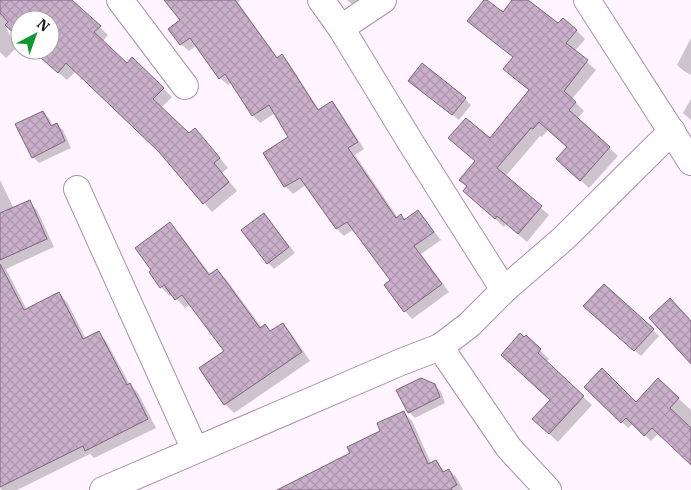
<svg xmlns="http://www.w3.org/2000/svg" width="691" height="490" font-family="'IBM Plex Serif',serif">
<style>
.shadow{fill:#0003}
.building{fill:url(#building-cross-hatch);stroke:#7e657e}
.lines{fill:none;stroke-linecap:round;stroke-linejoin:round}
.minor-casing{stroke:#aa91ab;stroke-width:28}
.minor{stroke:#fff;stroke-width:26}
</style>
<defs>
<pattern id="building-cross-hatch" width="8" height="8" patternUnits="userSpaceOnUse" patternTransform="scale(1.25)"><rect width="8" height="8" fill="#c9afca"/><path d="M0 0l8 8M0 8l8-8" fill="none" stroke="#ac96ad"/></pattern>
</defs>
<rect width="100%" height="100%" fill="#fff4ff"/>
<g class="shadow">
<polygon points="0,0 70,0 108,35 102,42 127,65 133,59 172,97 161,108 189,134 203,138 228,168 222,173 237,191 212,212 162,153 76,71 67,80 33,50 50,50 50,20 20,20 20,38 5,25 16,48 6,58 0,52"/>
<polygon points="166,0 241,0 238,2 278,59 282,56 289,63 319,110 332,102 339,110 364,149 355,155 398,218 401,216 405,221 418,211 441,240 421,254 449,292 412,319 405,311 385,285 392,280 354,229 344,236 337,229 306,185 293,194 285,186 264,153 290,137 275,113 260,123 253,115 232,82 228,85 220,78 197,45 189,51 181,44 170,29 182,20"/>
<polygon points="347,0 365,0 357,9"/>
<polygon points="485,0 503,14 513,0 526,0 558,25 576,30 585,39 575,51 596,70 572,99 584,111 577,119 618,156 589,188 567,168 568,148 548,130 542,137 540,136 505,177 549,215 527,242 506,224 504,227 465,191 468,187 476,162 490,140 530,91 505,69 514,58"/>
<polygon points="691,38 691,75 684,71 677,65"/>
<polygon points="416,87 465,99 471,105 459,120"/>
<polygon points="691,99 691,120 683,113"/>
<polygon points="43,112 49,118 53,126 56,124 63,130 71,148 39,163 33,157"/>
<polygon points="0,180 14,209 29,202 37,210 54,247 6,269 27,310 59,294 67,302 86,339 98,333 106,341 130,385 138,393 156,428 94,458 90,454 17,490 2,490 0,488"/>
<polygon points="264,214 295,253 274,269 268,263"/>
<polygon points="170,224 179,233 211,275 217,271 226,279 262,328 265,326 271,332 282,324 291,333 310,361 234,413 225,404 226,352 191,304 185,308 172,294 170,296 161,287"/>
<polygon points="591,312 653,330 659,336 641,356"/>
<polygon points="526,337 549,359 546,362 592,405 558,442 543,428 551,400 524,338"/>
<polygon points="658,380 691,410 691,464 659,433 651,441 633,424 628,428 586,387 636,404"/>
<polygon points="435,385 441,392 445,403 415,418 409,412"/>
<polygon points="404,413 412,421 431,463 436,461 445,472 449,470 457,478 463,490 277,490 351,454 382,432"/>
</g>
<g class="building">
<polygon points="0,0 72,0 101,26 94,32 127,63 132,57 164,88 153,99 189,133 195,128 220,158 214,163 229,182 203,204 159,152 66,63 58,73 32,50 50,50 50,20 20,20 20,39 5,25 8,22 0,13"/>
<polygon points="164,0 235,0 277,58 282,54 318,110 332,101 358,142 348,148 396,218 401,214 404,220 418,210 434,232 414,246 442,284 404,312 384,285 390,280 347,222 336,229 300,178 284,187 263,153 288,137 269,105 252,116 225,74 219,79 190,38 180,45 168,29 180,20"/>
<polygon points="484,0 487,0 503,12 512,0 528,0 558,23 563,18 577,30 566,43 588,60 564,91 576,102 569,110 610,147 580,181 556,159 567,147 539,122 533,129 531,128 497,168 542,206 518,234 497,216 495,219 463,191 467,186 459,180 475,161 448,138 466,118 490,138 529,90 503,69 513,57 467,21"/>
<polygon points="422,63 466,98 452,115 408,81"/>
<polygon points="43,111 51,126 57,123 65,141 32,158 15,124"/>
<polygon points="30,200 47,239 0,260 0,213"/>
<polygon points="264,213 289,247 267,264 241,230"/>
<polygon points="170,222 209,275 217,269 260,328 265,324 270,331 283,323 302,352 224,405 199,368 224,351 182,295 175,300 164,285 160,288 149,272 151,270 135,248"/>
<polygon points="0,264 24,310 59,292 83,339 99,331 127,385 130,383 148,419 85,451 83,446 0,487"/>
<polygon points="604,284 654,329 634,351 583,306"/>
<polygon points="670,298 691,321 691,364 649,318"/>
<polygon points="520,333 524,337 526,335 541,349 538,353 584,396 549,434 532,419 550,400 501,355"/>
<polygon points="602,368 636,402 658,378 679,398 670,408 691,428 691,465 652,428 644,436 626,418 621,423 584,387"/>
<polygon points="421,378 435,384 440,397 408,413 396,390"/>
<polygon points="404,411 428,464 436,460 443,472 449,469 457,485 451,488 452,490 277,490 350,453 347,447 380,431 377,423"/>
</g>
<g class="lines">
<defs>
<g id="minor">
<polyline points="120,0 185,86"/>
<polyline points="321,0 341,28 411,143 504,290"/>
<polyline points="587,0 691,162"/>
<polyline points="341,28 383,0"/>
<polyline points="77,189 195,450"/>
<polyline points="440,347 509,448 548,490"/>
<polyline points="103,490 401,362 440,347 469,325 504,290 564,238 672,131"/>
</g>
</defs>
<use href="#minor" class="minor-casing"/>
<use href="#minor" class="minor"/>
</g>
<g transform="translate(35 35) rotate(41)"><circle r="24" fill="#ffffff" stroke="#a39fa3"/>
<path d="M0-4L9 19L0 12L-9 19Z" fill="#0e9930"/>
<text y="-8" font-size="14" font-weight="bold" text-anchor="middle" fill="#19101a">N</text>
</g>
</svg>
